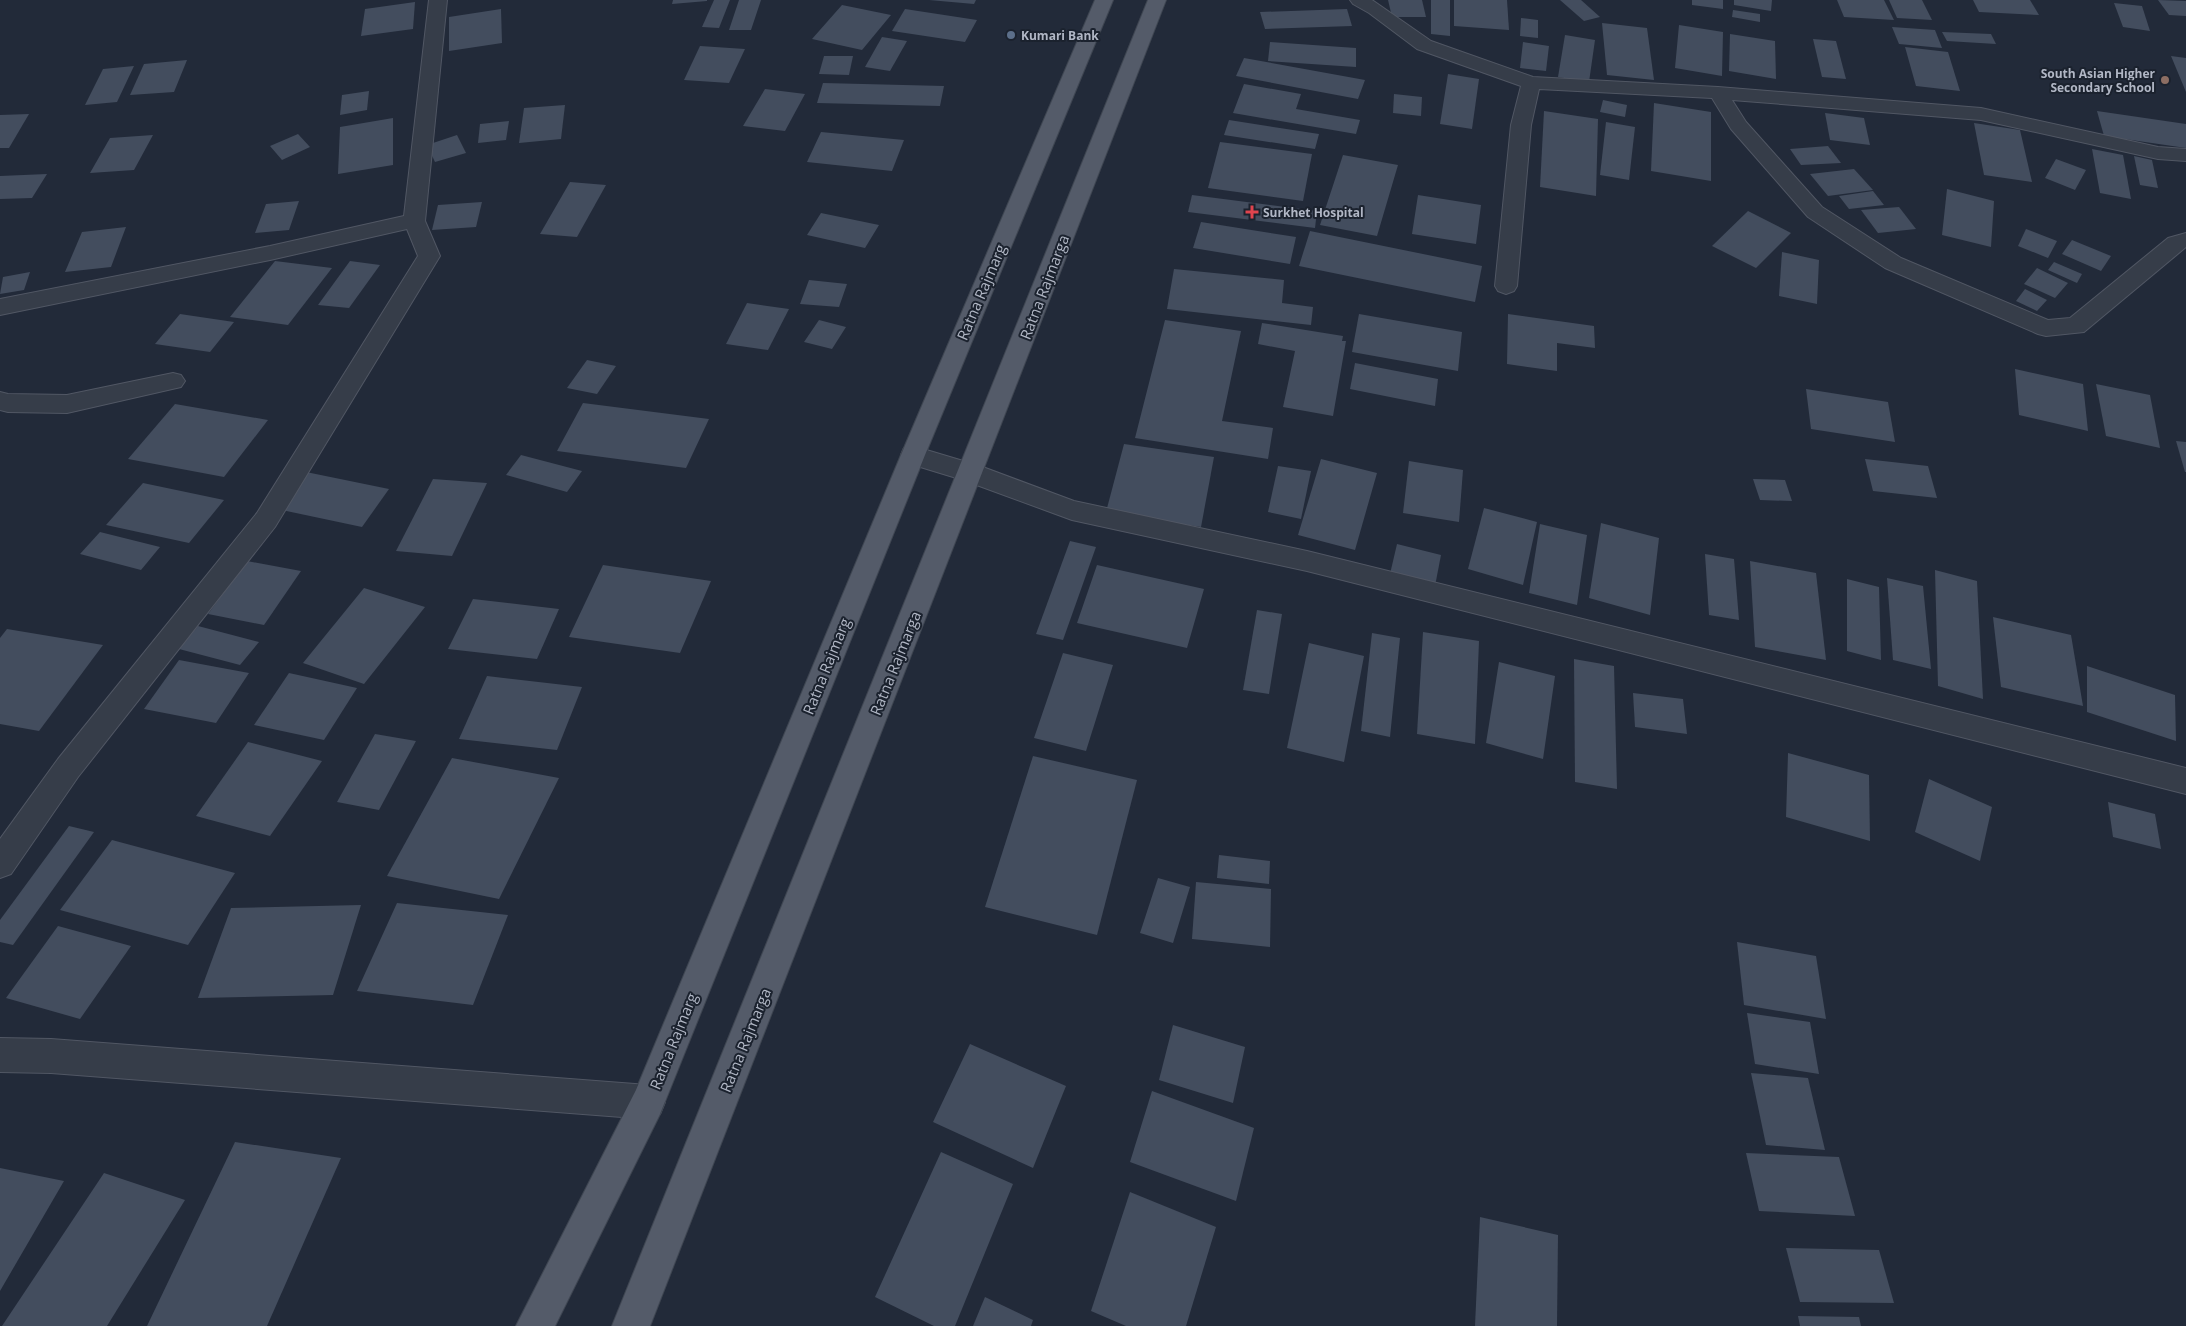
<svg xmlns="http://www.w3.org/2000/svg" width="2186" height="1326" font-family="'Open Sans',sans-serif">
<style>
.building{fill:#434d5e}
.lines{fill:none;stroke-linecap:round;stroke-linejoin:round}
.minor-casing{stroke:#515764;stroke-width:2}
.major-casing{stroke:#3f4652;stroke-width:2}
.minor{fill:#363d49;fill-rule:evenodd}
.major{fill:#545b69;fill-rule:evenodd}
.service-dot{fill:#5c6f8a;stroke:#1b222e;stroke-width:2}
.education-dot{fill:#8d6e63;stroke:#1b222e;stroke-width:2}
.health-dot{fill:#e0444e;stroke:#1b222e;stroke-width:2}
.labels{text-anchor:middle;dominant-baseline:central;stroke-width:4;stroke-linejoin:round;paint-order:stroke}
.far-poi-label{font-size:12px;font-weight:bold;fill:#b1b7c5;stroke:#1b222e;text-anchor:start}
.street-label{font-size:15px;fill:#b1b7c5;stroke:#1b222e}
</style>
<rect width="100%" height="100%" fill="#222a39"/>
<g class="building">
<polygon points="673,0 707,0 707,1 672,4"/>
<polygon points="714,0 730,0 719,28 702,27"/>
<polygon points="739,0 761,0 751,30 729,30"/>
<polygon points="929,0 976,0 974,4"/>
<polygon points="1388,0 1422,0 1426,17 1392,17"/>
<polygon points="1431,0 1450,0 1450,36 1431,34"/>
<polygon points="1454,0 1507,0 1509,30 1454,26"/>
<polygon points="1560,0 1581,0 1600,17 1584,21"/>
<polygon points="1692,0 1723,0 1723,9 1692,5"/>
<polygon points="1734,0 1772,0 1771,11 1734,5"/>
<polygon points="1837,0 1884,0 1894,20 1844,17"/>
<polygon points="1889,0 1922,0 1932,20 1897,18"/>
<polygon points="1973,0 2030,0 2039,15 1979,12"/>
<polygon points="2158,0 2186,1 2186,16 2169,15"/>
<polygon points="415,2 413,29 361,36 365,9"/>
<polygon points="2114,3 2142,6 2150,31 2123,27"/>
<polygon points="842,5 891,15 862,50 812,39"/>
<polygon points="501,9 502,43 449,51 449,17"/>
<polygon points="905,9 977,20 965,42 892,31"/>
<polygon points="1347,9 1352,26 1265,29 1260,12"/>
<polygon points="1733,10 1760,14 1760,22 1732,17"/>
<polygon points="1521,18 1538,20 1538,38 1520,36"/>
<polygon points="1602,23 1647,28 1654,80 1607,75"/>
<polygon points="1679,25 1723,32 1722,76 1675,68"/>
<polygon points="1892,27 1935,30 1942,48 1899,44"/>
<polygon points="1942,32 1991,34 1996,44 1947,41"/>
<polygon points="1730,34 1775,41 1776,79 1729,71"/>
<polygon points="1565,35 1595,40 1589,82 1558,77"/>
<polygon points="882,37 907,41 890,71 865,67"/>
<polygon points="1813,39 1836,41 1846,79 1822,77"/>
<polygon points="1270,42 1356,48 1356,67 1268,61"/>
<polygon points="1523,42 1549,46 1546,71 1520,68"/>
<polygon points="700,46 745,49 729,83 684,80"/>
<polygon points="1905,47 1948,52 1960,91 1916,86"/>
<polygon points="824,56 853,56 849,75 819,74"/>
<polygon points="2171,56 2186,58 2186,92"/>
<polygon points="1244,58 1365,80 1358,99 1236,76"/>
<polygon points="187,60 174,92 130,95 144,64"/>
<polygon points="134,66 117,102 85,105 103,69"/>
<polygon points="1448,74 1479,79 1472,129 1440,124"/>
<polygon points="823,83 944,86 940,106 817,103"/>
<polygon points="1244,84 1301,94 1296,109 1360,120 1356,134 1233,113"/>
<polygon points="765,89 805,94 785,131 743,126"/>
<polygon points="369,91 367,110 340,115 342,95"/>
<polygon points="1394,94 1422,97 1421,116 1393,113"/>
<polygon points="1603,100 1627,105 1625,117 1600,112"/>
<polygon points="1654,103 1711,112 1711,181 1651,171"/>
<polygon points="565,105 561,139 519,143 524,108"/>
<polygon points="1544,111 1598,119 1596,196 1540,187"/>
<polygon points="2097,111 2186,124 2186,148 2104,136"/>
<polygon points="1825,113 1864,118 1870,145 1830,140"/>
<polygon points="29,114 9,148 0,148 0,115"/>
<polygon points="393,118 393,165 338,174 340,127"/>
<polygon points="1229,120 1319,134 1315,149 1224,135"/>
<polygon points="509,121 506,140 478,143 480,124"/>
<polygon points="1606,122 1635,127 1629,180 1600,175"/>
<polygon points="1974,123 2020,130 2032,182 1984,175"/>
<polygon points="821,132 904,140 892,171 807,162"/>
<polygon points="298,134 310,147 282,160 270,146"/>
<polygon points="153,135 134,170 90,173 110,138"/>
<polygon points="457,135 466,153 435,162 427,145"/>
<polygon points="1220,142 1312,154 1303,201 1208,188"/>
<polygon points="1828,146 1841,163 1801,165 1790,149"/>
<polygon points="2092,149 2123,155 2131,199 2100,193"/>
<polygon points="1343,155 1398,165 1377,236 1320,225"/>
<polygon points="2134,156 2152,160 2158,188 2140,185"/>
<polygon points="2056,159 2086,170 2075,190 2045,178"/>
<polygon points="1854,169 1873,190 1828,196 1810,174"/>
<polygon points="47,174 32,198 0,199 0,176"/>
<polygon points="570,182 606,185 577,237 540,234"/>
<polygon points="1947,189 1994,201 1991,247 1942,235"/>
<polygon points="1873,191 1884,205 1849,209 1839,196"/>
<polygon points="1192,195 1317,211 1315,228 1188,212"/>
<polygon points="1418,195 1481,205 1476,244 1412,234"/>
<polygon points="299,201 289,230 255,233 266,204"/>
<polygon points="482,202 476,227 432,230 438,205"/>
<polygon points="1899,207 1916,229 1878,233 1861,210"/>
<polygon points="1748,211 1791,233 1756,268 1712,246"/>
<polygon points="821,213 879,225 865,248 807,235"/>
<polygon points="1201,222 1296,237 1290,264 1193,248"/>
<polygon points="126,227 111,267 65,272 82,232"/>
<polygon points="2026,229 2057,241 2048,258 2018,246"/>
<polygon points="1310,231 1482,266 1475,302 1299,266"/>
<polygon points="2072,240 2111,256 2101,271 2062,254"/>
<polygon points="1782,252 1819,260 1817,304 1779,296"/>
<polygon points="275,261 332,268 288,325 230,317"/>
<polygon points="350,261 380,265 349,308 318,305"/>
<polygon points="2054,262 2082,274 2077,283 2048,270"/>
<polygon points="2037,268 2068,283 2055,298 2024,284"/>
<polygon points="1174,269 1284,280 1282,303 1313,307 1311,325 1167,309"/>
<polygon points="30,272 24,290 0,294 3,277"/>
<polygon points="809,280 847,284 839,307 800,304"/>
<polygon points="2025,289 2047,300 2037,311 2016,301"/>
<polygon points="747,303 789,309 768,350 726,344"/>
<polygon points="180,314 234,322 210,352 155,344"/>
<polygon points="1359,314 1462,332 1458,371 1352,352"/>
<polygon points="1508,314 1594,326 1595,348 1557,343 1557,371 1507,364"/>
<polygon points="819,320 846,327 832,349 804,342"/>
<polygon points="1165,320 1241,331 1222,421 1273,428 1268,459 1135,438"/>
<polygon points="1262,323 1343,336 1342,341 1346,341 1333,416 1283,407 1295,351 1258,344"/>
<polygon points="587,360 616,366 597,394 567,388"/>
<polygon points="1355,363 1438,379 1435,406 1350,389"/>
<polygon points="2015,369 2083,384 2088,431 2019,415"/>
<polygon points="2096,384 2150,395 2160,448 2106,436"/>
<polygon points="1806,389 1888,402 1895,442 1811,429"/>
<polygon points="583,403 709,419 686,468 557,451"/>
<polygon points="175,404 268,420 224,477 128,459"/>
<polygon points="2176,441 2186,442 2186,472 2185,472"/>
<polygon points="1124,444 1214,457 1201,527 1106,512"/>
<polygon points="521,455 582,471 567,492 506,475"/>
<polygon points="1321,459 1377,473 1355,550 1298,535"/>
<polygon points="1865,459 1928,466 1937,498 1873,491"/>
<polygon points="1409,461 1463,470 1459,522 1403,513"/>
<polygon points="1278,466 1311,471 1301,519 1268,512"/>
<polygon points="306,472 389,489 362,527 277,509"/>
<polygon points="433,479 487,483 452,556 396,551"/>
<polygon points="1753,479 1785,480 1792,501 1760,500"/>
<polygon points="143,483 224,500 189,543 106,525"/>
<polygon points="1484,508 1537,522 1523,585 1468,569"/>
<polygon points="1601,523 1659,538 1650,615 1589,598"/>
<polygon points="1540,524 1587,535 1577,605 1529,593"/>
<polygon points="100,532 160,547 141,570 80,554"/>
<polygon points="1070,541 1096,547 1063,640 1036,634"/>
<polygon points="1397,544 1441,555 1435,586 1390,574"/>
<polygon points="1705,554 1734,559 1739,620 1709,615"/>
<polygon points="247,561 301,571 264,625 208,614"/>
<polygon points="1750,561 1816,573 1826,660 1755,647"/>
<polygon points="603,565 711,581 680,653 569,637"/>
<polygon points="1097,565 1204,589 1187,648 1077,623"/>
<polygon points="1935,570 1977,581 1983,699 1938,686"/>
<polygon points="1887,578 1923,586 1931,669 1893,660"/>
<polygon points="1847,579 1879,587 1881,660 1847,651"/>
<polygon points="364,588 425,607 364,684 303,663"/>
<polygon points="473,599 559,609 537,659 448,649"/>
<polygon points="1257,610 1282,614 1269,694 1243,690"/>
<polygon points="1993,617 2071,635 2083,706 2001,687"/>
<polygon points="198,626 259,642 240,665 179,649"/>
<polygon points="7,629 103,645 39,731 0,724 0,638"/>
<polygon points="1423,632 1479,641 1475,744 1417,734"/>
<polygon points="1372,633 1400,638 1390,737 1361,731"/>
<polygon points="1309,643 1364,656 1344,762 1287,748"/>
<polygon points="1063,653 1113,665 1086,751 1034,738"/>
<polygon points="1574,659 1614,666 1617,789 1575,782"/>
<polygon points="179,660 249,673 216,723 144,709"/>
<polygon points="1499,662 1555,676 1543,759 1486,743"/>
<polygon points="2087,666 2175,695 2176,741 2087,712"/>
<polygon points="289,673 357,688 324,740 254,725"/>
<polygon points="487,676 582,687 557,750 459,739"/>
<polygon points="1633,693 1683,699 1687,734 1635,727"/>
<polygon points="375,734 416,741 379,810 337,802"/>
<polygon points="248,742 322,761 270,836 196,816"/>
<polygon points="1788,753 1869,775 1870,841 1786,817"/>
<polygon points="1033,756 1137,780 1097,935 985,907"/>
<polygon points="452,758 559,778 499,899 387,876"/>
<polygon points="1929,779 1992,807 1980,861 1915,832"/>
<polygon points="2108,802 2155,814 2161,849 2113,837"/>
<polygon points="69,826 94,832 13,945 0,942 0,920"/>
<polygon points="112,840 235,873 188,945 60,910"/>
<polygon points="1219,855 1270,861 1269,884 1217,878"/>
<polygon points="1158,878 1190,887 1173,943 1140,933"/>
<polygon points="1196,882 1271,889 1270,947 1192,939"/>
<polygon points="397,903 508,915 473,1005 357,991"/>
<polygon points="361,905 333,995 198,998 231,908"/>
<polygon points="58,926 131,946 80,1019 6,998"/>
<polygon points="1737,942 1816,956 1826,1019 1744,1005"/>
<polygon points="1747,1013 1810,1022 1819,1074 1755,1064"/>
<polygon points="1173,1025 1245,1047 1233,1103 1159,1080"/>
<polygon points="970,1044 1066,1086 1033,1168 933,1122"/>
<polygon points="1751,1073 1808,1078 1825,1150 1766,1145"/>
<polygon points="1152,1091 1254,1128 1236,1201 1130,1162"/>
<polygon points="235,1142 341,1158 267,1326 147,1326"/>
<polygon points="941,1152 1013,1184 955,1326 934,1326 875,1297"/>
<polygon points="1746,1153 1839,1157 1855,1216 1759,1211"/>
<polygon points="0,1168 64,1181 0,1291"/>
<polygon points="104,1173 185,1200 107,1326 2,1326"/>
<polygon points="1130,1192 1216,1227 1186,1326 1126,1326 1091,1311"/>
<polygon points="1480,1217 1558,1235 1557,1326 1475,1326"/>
<polygon points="1786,1248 1879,1250 1894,1303 1800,1302"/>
<polygon points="985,1297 1033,1320 1031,1326 973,1326"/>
<polygon points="1798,1316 1859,1317 1861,1326 1800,1326"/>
</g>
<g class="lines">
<defs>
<g id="minor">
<polygon points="429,0 447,0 425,221 440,256 275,527 78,777 11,874 0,878 0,839 58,759 257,513 418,256 407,229 270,260 0,315 0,299 270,246 404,216"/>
<polygon points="1350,0 1372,0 1431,41 1533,77 1718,87 1981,108 2158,147 2186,149 2186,161 2158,159 1981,120 1732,100 1746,122 1822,207 1901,258 2048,320 2070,318 2168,238 2186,233 2186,247 2084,332 2046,336 2038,334 1885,268 1808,217 1731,129 1712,98 1539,89 1531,125 1517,286 1514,291 1506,294 1498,291 1495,286 1511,125 1521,86 1417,49 1369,13 1353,4"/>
<polygon points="173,373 181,375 185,381 181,387 67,413 8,412 0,410 0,392 8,394 67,395"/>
<polygon points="913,446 980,466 1074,501 1307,551 2186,768 2186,794 1307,571 1072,520 963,480 904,462 901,455 904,448"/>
<polygon points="0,1038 51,1039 648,1085 660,1090 665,1102 660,1114 648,1119 51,1073 0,1072"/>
</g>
<g id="major">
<polygon points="1095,0 1113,0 925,455 660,1114 555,1326 516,1326 636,1090 901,455"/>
<polygon points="1148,0 1166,0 650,1326 612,1326"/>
</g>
</defs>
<use href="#minor" class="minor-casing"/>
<use href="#major" class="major-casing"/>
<use href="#minor" class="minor"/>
<use href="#major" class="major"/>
</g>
<circle class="service-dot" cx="1011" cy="35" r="5"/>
<circle class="education-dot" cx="2165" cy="80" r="5"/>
<path class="health-dot" d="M1249.5 204.5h5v5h5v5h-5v5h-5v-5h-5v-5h5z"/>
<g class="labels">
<g class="far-poi-label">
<text x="1021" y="35">Kumari Bank</text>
<text x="2155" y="73" text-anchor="end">South Asian Higher<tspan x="2155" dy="14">Secondary School</tspan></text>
<text x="1263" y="212">Surkhet Hospital</text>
</g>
<g class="street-label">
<text transform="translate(1044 287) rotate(-69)">Ratna Rajmarga</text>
<text transform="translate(981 292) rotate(-67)">Ratna Rajmarg</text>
<text transform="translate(895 663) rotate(-68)">Ratna Rajmarga</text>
<text transform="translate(826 666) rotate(-68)">Ratna Rajmarg</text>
<text transform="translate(745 1040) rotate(-68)">Ratna Rajmarga</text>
<text transform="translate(673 1041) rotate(-68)">Ratna Rajmarg</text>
</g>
</g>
</svg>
